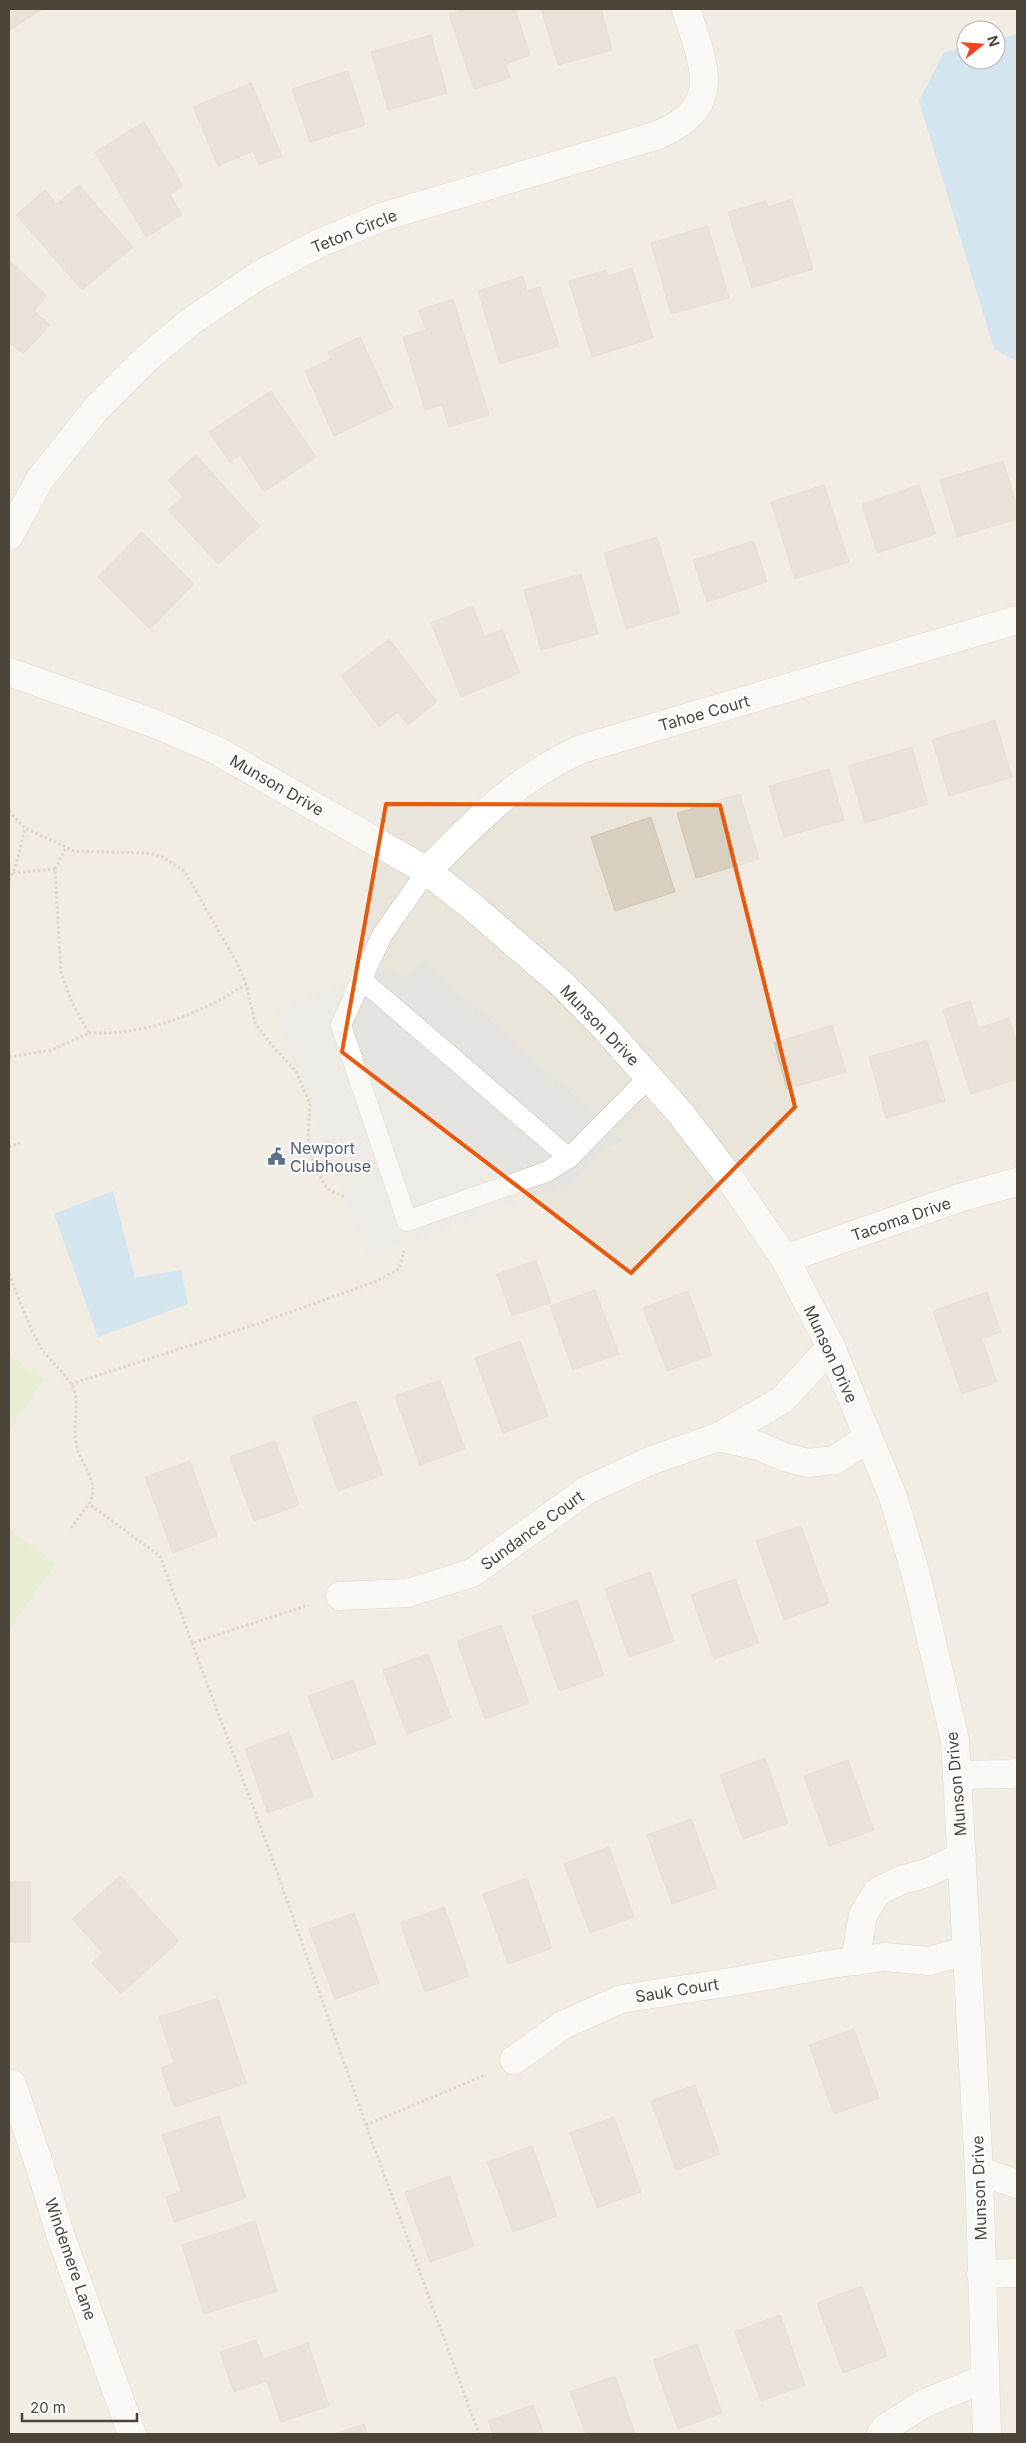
<svg xmlns="http://www.w3.org/2000/svg" width="1026" height="2443" font-family="Inter,sans-serif">
<style>
.residential{fill:#eae5da;fill-rule:evenodd}
.green{fill:#d2eab5}
.parking{fill:#e5e3e0}
.water{fill:#a9d4f2}
.building{fill:#d8cfc1;stroke:#d3c7b4}
.lines{fill:none;stroke-linecap:round;stroke-linejoin:round}
.lane-casing{stroke:#c2bbae;stroke-width:21}
.street-casing{stroke:#c2bbae;stroke-width:29}
.path{stroke:#c4b79f;stroke-width:3;stroke-dasharray:2.5 2.5;stroke-linecap:butt}
.lane{stroke:#fff;stroke-width:20}
.street{stroke:#fff;stroke-width:28}
.marked{fill:none;stroke:#e8590c;stroke-width:4;stroke-linejoin:round}
.labels{text-anchor:middle;dominant-baseline:central;stroke-width:4;stroke-linejoin:round;paint-order:stroke}
.street-label{font-size:16px;fill:#4b4439;stroke:#fff}
.service-label{font-size:16px;fill:#4e5e75;stroke:#fff;text-anchor:start}
</style>
<rect width="100%" height="100%" fill="#f6f3ec"/>
<path class="residential" d="M9,9h1008v2425h-1008zM966,30h30v30h-30z"/>
<g class="green">
<polygon points="9,1355 44,1379 9,1431"/>
<polygon points="9,1530 56,1563 9,1630"/>
</g>
<polygon class="parking" points="422,959 624,1141 607,1147 571,1184 367,1257 274,1009 390,968 398,978 407,975"/>
<g class="water">
<polygon points="1017,34 1017,361 994,349 919,101 944,52 966,47 966,60 996,60 996,40"/>
<polygon points="113,1191 135,1278 181,1270 188,1304 98,1337 54,1214"/>
</g>
<g class="building">
<polygon points="9,9 42,9 9,31"/>
<polygon points="466,9 515,9 530,55 505,64 510,78 474,89 449,14"/>
<polygon points="541,9 601,9 612,50 558,65"/>
<polygon points="431,35 447,93 388,110 371,52"/>
<polygon points="348,71 365,125 310,142 292,89"/>
<polygon points="251,83 282,156 259,165 253,151 218,166 193,107"/>
<polygon points="144,122 183,186 170,194 182,215 146,237 95,152"/>
<polygon points="79,185 133,247 82,290 16,215 45,190 57,204"/>
<polygon points="792,199 813,269 752,288 728,212 766,201 768,207"/>
<polygon points="708,226 729,298 671,314 651,243"/>
<polygon points="9,260 47,296 34,311 50,325 23,354 9,342"/>
<polygon points="632,268 653,338 592,357 569,281 606,270 608,276"/>
<polygon points="523,276 527,291 540,287 559,346 500,364 478,291"/>
<polygon points="453,299 489,415 449,427 442,405 425,410 403,337 426,330 419,310"/>
<polygon points="360,337 393,408 334,436 305,371 331,359 328,352"/>
<polygon points="271,391 316,457 264,492 240,455 230,462 209,432"/>
<polygon points="196,455 260,526 218,564 168,510 183,497 168,480"/>
<polygon points="1003,461 1017,506 1017,519 957,537 940,480"/>
<polygon points="824,485 849,562 795,579 771,502"/>
<polygon points="919,485 936,534 877,553 862,504"/>
<polygon points="142,532 194,584 150,629 98,577"/>
<polygon points="657,537 680,613 626,629 604,553"/>
<polygon points="754,541 767,582 707,602 693,560"/>
<polygon points="581,574 598,634 541,650 524,590"/>
<polygon points="472,606 485,637 502,629 520,673 461,697 431,623"/>
<polygon points="389,639 437,702 408,725 398,712 379,727 341,676"/>
<polygon points="995,720 1012,777 949,796 932,740"/>
<polygon points="912,747 928,804 865,823 848,766"/>
<polygon points="829,769 844,820 784,837 769,786"/>
<polygon points="740,794 759,859 696,878 677,813"/>
<polygon points="651,817 675,892 615,911 591,837"/>
<polygon points="970,1001 979,1028 1009,1018 1017,1043 1017,1079 971,1094 943,1010"/>
<polygon points="832,1025 846,1072 787,1089 774,1043"/>
<polygon points="927,1040 945,1101 886,1118 869,1057"/>
<polygon points="536,1260 551,1303 512,1316 497,1274"/>
<polygon points="595,1290 619,1354 573,1370 550,1306"/>
<polygon points="688,1291 712,1355 667,1371 643,1308"/>
<polygon points="987,1292 1001,1332 982,1339 997,1382 962,1394 933,1311"/>
<polygon points="520,1341 548,1416 503,1433 475,1358"/>
<polygon points="440,1380 465,1449 420,1465 395,1396"/>
<polygon points="356,1401 383,1475 338,1491 312,1417"/>
<polygon points="275,1441 299,1505 254,1521 230,1457"/>
<polygon points="190,1461 217,1536 173,1553 145,1477"/>
<polygon points="801,1526 829,1603 784,1620 756,1541"/>
<polygon points="650,1572 674,1641 629,1657 605,1589"/>
<polygon points="735,1579 759,1643 714,1659 691,1595"/>
<polygon points="577,1600 604,1675 559,1691 532,1616"/>
<polygon points="501,1625 529,1703 485,1719 457,1641"/>
<polygon points="428,1654 451,1718 407,1734 383,1670"/>
<polygon points="353,1680 376,1744 332,1760 308,1696"/>
<polygon points="289,1732 313,1796 268,1813 245,1749"/>
<polygon points="765,1758 788,1823 743,1839 720,1775"/>
<polygon points="848,1760 874,1830 829,1846 804,1776"/>
<polygon points="691,1819 717,1888 672,1904 647,1835"/>
<polygon points="609,1847 634,1917 590,1933 564,1864"/>
<polygon points="120,1876 179,1941 121,1994 92,1963 103,1953 72,1919"/>
<polygon points="527,1878 552,1948 508,1964 483,1894"/>
<rect x="9" y="1882" width="22" height="60"/>
<polygon points="444,1907 469,1976 425,1992 400,1923"/>
<polygon points="354,1913 379,1983 335,1999 309,1929"/>
<polygon points="218,1998 246,2083 174,2107 161,2068 174,2063 159,2017"/>
<polygon points="854,2029 879,2098 834,2114 809,2045"/>
<polygon points="695,2085 720,2154 676,2170 651,2101"/>
<polygon points="219,2116 246,2198 174,2222 166,2197 181,2191 162,2135"/>
<polygon points="614,2117 641,2192 597,2208 570,2133"/>
<polygon points="532,2146 557,2216 513,2232 487,2162"/>
<polygon points="450,2176 474,2246 430,2262 405,2192"/>
<polygon points="255,2221 277,2291 204,2314 182,2245"/>
<polygon points="862,2286 887,2356 843,2373 817,2303"/>
<polygon points="780,2315 805,2385 761,2401 735,2332"/>
<polygon points="256,2340 263,2359 308,2343 329,2406 281,2422 267,2381 234,2392 220,2352"/>
<polygon points="697,2344 722,2413 678,2429 653,2360"/>
<polygon points="615,2376 635,2434 586,2434 570,2392"/>
<polygon points="533,2405 544,2434 493,2434 488,2421"/>
<polygon points="364,2424 368,2434 334,2434"/>
</g>
<g class="lines">
<defs>
<g id="lane">
<polyline points="427,871 382,935 341,1025 407,1221 546,1172 569,1158 649,1077"/>
<polyline points="361,979 569,1158"/>
</g>
<g id="street">
<path d="M9,536l31,-57 56,-70 50,-50 44,-37 69,-47 59,-31 64,-27 273,-81c71,-28 49,-70 31,-127"/>
<polyline points="9,672 153,723 216,750 427,871 475,909 562,984 606,1029 681,1114 724,1170 785,1259 831,1347 893,1497 915,1571 955,1740 979,2171 987,2434"/>
<path d="M427,871c49,-50 89,-92 154,-122l436,-129"/>
<polyline points="785,1259 959,1198 1017,1182"/>
<polyline points="718,1437 759,1446 784,1457 808,1463 835,1460 868,1438"/>
<polyline points="340,1596 408,1593 472,1573 587,1490 650,1461 718,1437 782,1400 831,1347"/>
<polyline points="958,1775 1012,1774 1017,1772"/>
<polyline points="855,1961 863,1915 877,1892 901,1880 927,1873 962,1856"/>
<polyline points="514,2060 563,2025 621,1999 737,1981 825,1965 884,1957 930,1961 967,1950"/>
<polyline points="9,2085 12,2084 40,2167 60,2234 132,2434"/>
<polyline points="979,2171 1017,2184"/>
<polyline points="981,2274 1017,2273"/>
<polyline points="881,2434 885,2428 925,2403 984,2379"/>
</g>
</defs>
<use href="#lane" class="lane-casing"/>
<use href="#street" class="street-casing"/>
<g class="path">
<polyline points="9,811 25,828 74,851 146,853 161,856 185,872 238,965 246,984 255,1023 275,1049 296,1071 310,1105 308,1138 314,1167 328,1189 345,1197"/>
<polyline points="13,873 55,869"/>
<polyline points="9,880 16,865 25,828"/>
<path d="M89,1033c57,2 110,-18 157,-49"/>
<polyline points="9,1057 52,1050 89,1033 72,1003 61,972 55,869 66,848"/>
<polyline points="9,1147 20,1143"/>
<path d="M9,1274c10,24 19,51 32,74 9,14 28,28 33,42 6,19 -3,40 4,61 6,16 22,35 11,53l71,52 32,87 117,-38"/>
<polyline points="71,1384 257,1324 374,1282 399,1269 404,1251"/>
<polyline points="71,1528 89,1504"/>
<polyline points="192,1643 271,1855 366,2125 479,2434"/>
<polyline points="366,2125 485,2075"/>
</g>
<use href="#lane" class="lane"/>
<use href="#street" class="street"/>
</g>
<path d="M0 0H1026V2443H0ZM386,804l334,1 75,302 -164,166 -289,-221z" fill="#f6f3ec" fill-opacity=".55" fill-rule="evenodd"/>
<path class="marked" d="M386,804l334,1 75,302 -164,166 -289,-221z"/>
<defs>
<symbol id="civic-bare" viewBox="-9 -9 18 18"><path d="M-.6-6.5H3V-4.5H.6V-3L4-1V1h2V6H-6V1h2V-1L-.6-3ZM-1.2 2.5V6h2.4V2.5Z" fill="#5c6f8a" stroke="#fff" stroke-width="2.5" paint-order="stroke"/></symbol>
</defs>
<g fill-rule="evenodd">
<use href="#civic-bare" x="264" y="1144" width="25" height="25"/>
</g>
<g class="labels">
<g class="street-label">
<text transform="translate(354 231) rotate(-22)">Teton Circle</text>
<text transform="translate(704 713) rotate(-16)">Tahoe Court</text>
<text transform="translate(277 785) rotate(30)">Munson Drive</text>
<text transform="translate(600 1025) rotate(46)">Munson Drive</text>
<text transform="translate(901 1219) rotate(-19)">Tacoma Drive</text>
<text transform="translate(831 1354) rotate(65)">Munson Drive</text>
<text transform="translate(532 1530) rotate(-36)">Sundance Court</text>
<text transform="translate(956 1784) rotate(-95)">Munson Drive</text>
<text transform="translate(677 1990) rotate(-9)">Sauk Court</text>
<text transform="translate(979 2188) rotate(-92)">Munson Drive</text>
<text transform="translate(71 2259) rotate(71)">Windemere Lane</text>
</g>
<g class="service-label">
<text x="290" y="1148">Newport<tspan x="290" dy="18">Clubhouse</tspan></text>
</g>
</g>
<rect width="1026" height="2443" fill="none" stroke="#4b4439" stroke-width="20"/>
<g transform="translate(981 45) rotate(73)"><circle r="24" fill="#ffffff" stroke="#b7b4b0"/>
<path d="M0-4L9 19L0 12L-9 19Z" fill="#fc3f1d"/>
<text y="-8" font-size="14" font-weight="bold" text-anchor="middle" fill="#4b4439">N</text>
</g>
<path d="M22 2413v8h115v-8" fill="none" stroke="#4b4439" stroke-width="2.5"/>
<text x="30" y="2413" font-size="15" fill="#4b4439" stroke="#ffffff" stroke-width="4" paint-order="stroke">20 m</text>
</svg>
